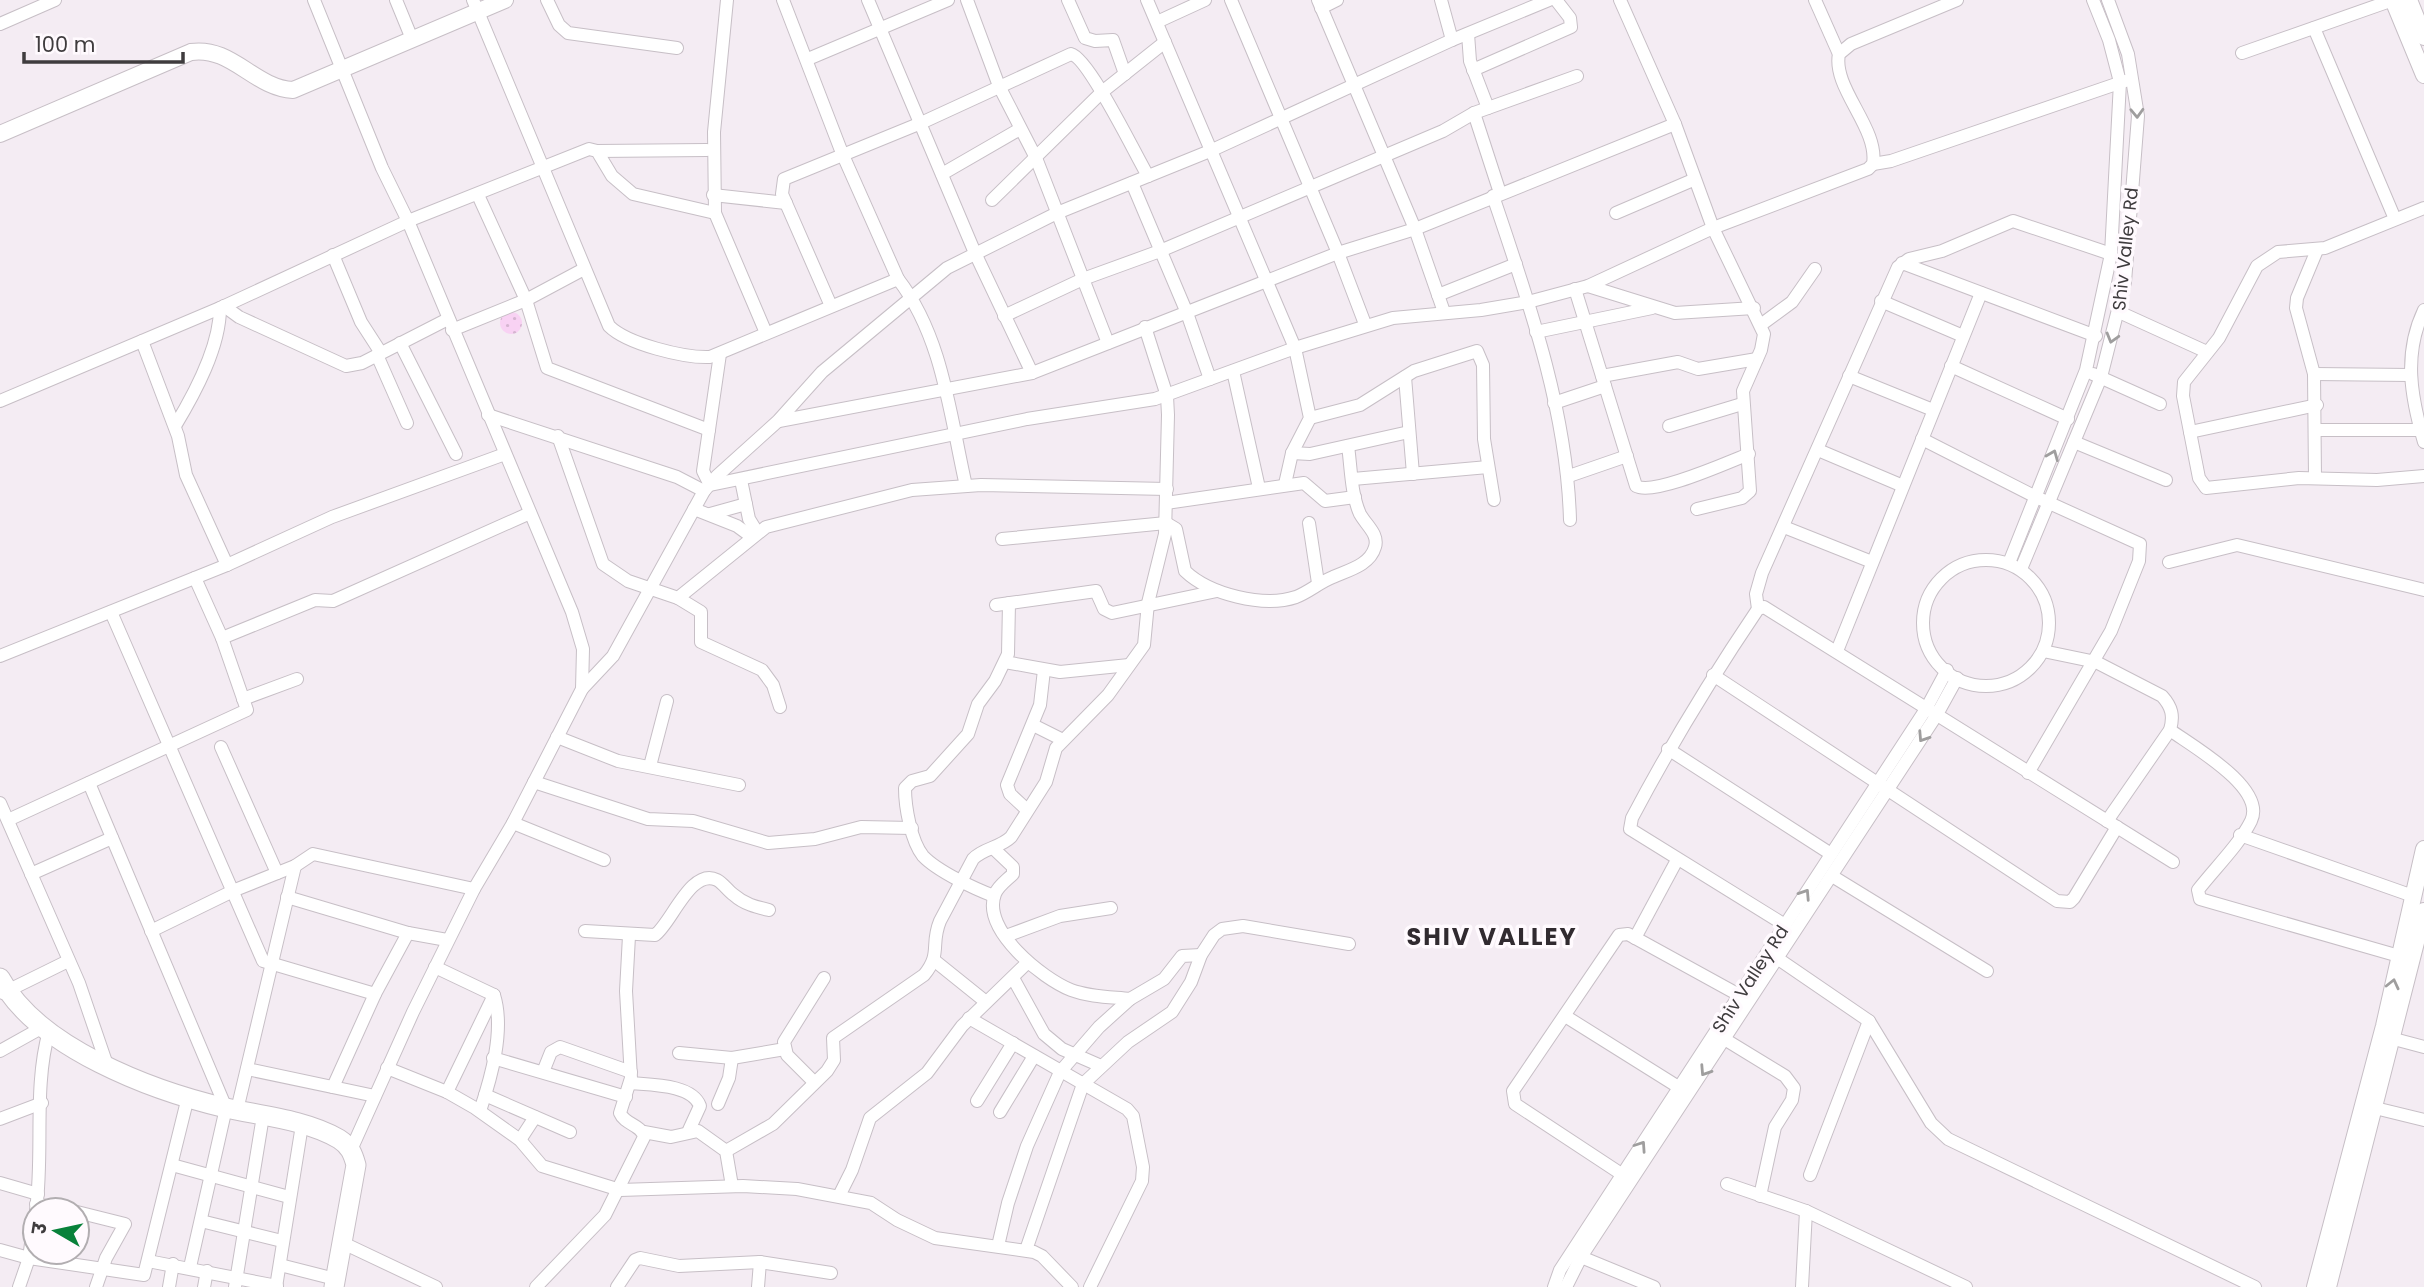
<svg xmlns="http://www.w3.org/2000/svg" width="2424" height="1287" font-family="Poppins,'Noto Sans Devanagari',sans-serif">
<style>
.park{fill:url(#park-dots)}
.lines{fill:none;stroke-linecap:round;stroke-linejoin:round}
.minor-casing{stroke:#c7bfc6;stroke-width:14}
.tertiary-casing{stroke:#c7bfc6;stroke-width:18}
.primary-casing{stroke:#c7bfc6;stroke-width:21}
.minor{stroke:#fff;stroke-width:12}
.tertiary{stroke:#fff;stroke-width:16}
.primary{stroke:#fff;stroke-width:19}
.oneway{stroke:#9f9e9e}
.labels{text-anchor:middle;dominant-baseline:central;stroke-width:7;stroke-linejoin:round;paint-order:stroke}
.street-label{font-size:18px;fill:#3f3c3e;stroke:#fffafe}
.district-label{font-size:24px;font-weight:bold;letter-spacing:2px;fill:#312b30;stroke:#fffafe}
</style>
<defs>
<pattern id="park-dots" width="8" height="8" patternUnits="userSpaceOnUse" patternTransform="scale(1.75)"><rect width="8" height="8" fill="#f8d2f3"/><path d="M2 2h.1M6 6h.1" fill="none" stroke="#d6b5d1" stroke-width="1.8" stroke-linecap="round"/></pattern>
</defs>
<rect width="100%" height="100%" fill="#f4ecf3"/>
<circle class="park" cx="511" cy="323" r="11"/>
<g class="lines">
<defs>
<g id="minor">
<polyline points="314,0 382,168 408,221 572,612 583,649 582,689"/>
<polyline points="396,0 412,39"/>
<path d="M473,0l136,326c18,18 75,32 101,31l188,-78c45,58 52,137 68,207"/>
<polyline points="547,0 559,25 568,33 677,48"/>
<polyline points="727,0 714,132 715,213 766,333"/>
<polyline points="783,0 842,153 898,279"/>
<polyline points="868,0 975,253 1032,373"/>
<polyline points="967,0 999,86 1036,158 1108,343"/>
<polyline points="1068,0 1085,38 1095,41 1113,40 1125,74"/>
<polyline points="1147,0 1295,348 1310,418 1292,453 1285,484"/>
<polyline points="1231,0 1338,253 1365,324"/>
<polyline points="1318,0 1415,229 1444,312"/>
<polyline points="1441,0 1452,40"/>
<polyline points="1620,0 1675,124 1713,228 1764,334 1761,350 1743,391 1750,491 1742,498 1697,509"/>
<polyline points="1815,0 1839,54"/>
<polyline points="1321,8 1337,0"/>
<polyline points="1157,22 1205,0"/>
<polyline points="0,24 55,0"/>
<polyline points="2314,28 2395,219"/>
<polyline points="1468,34 1470,61 1488,108"/>
<polyline points="2242,53 2393,0"/>
<polyline points="808,59 948,0"/>
<polyline points="1473,70 1571,27 1570,18 1556,0"/>
<polyline points="1474,113 1500,193"/>
<polyline points="597,151 707,150"/>
<polyline points="1873,164 1891,161 2125,81"/>
<polyline points="942,174 1020,129"/>
<polyline points="1132,183 1187,313 1210,379"/>
<polyline points="478,195 526,300 547,368 709,430"/>
<polyline points="713,195 786,203"/>
<path d="M1493,196c35,104 74,213 77,324"/>
<polyline points="992,200 1102,92 1165,42"/>
<polyline points="2424,208 2325,248 2278,252 2257,266 2219,338 2184,382 2183,396 2199,478 2206,488 2299,478 2377,480 2424,476"/>
<polyline points="1616,213 1693,180"/>
<polyline points="333,255 361,322 381,353"/>
<polyline points="1902,263 2096,336"/>
<polyline points="1588,286 1675,313 1754,308"/>
<path d="M1575,289l61,197c18,10 92,-24 113,-32"/>
<polyline points="1438,295 1516,264"/>
<polyline points="1881,301 1963,336"/>
<polyline points="224,306 239,317 346,366 362,363 448,319"/>
<path d="M831,306l-49,-112 2,-15 137,-56 150,-69c18,4 65,102 77,122"/>
<path d="M2424,310c-21,44 -13,87 0,132"/>
<polyline points="2119,312 2207,352"/>
<polyline points="1004,316 1083,279 1160,251 1443,131 1474,113 1577,76"/>
<polyline points="1762,324 1792,302 1815,269"/>
<polyline points="452,330 526,300 584,269"/>
<polyline points="1536,332 1652,308"/>
<polyline points="142,341 178,436 186,475 227,565"/>
<polyline points="400,343 456,454"/>
<path d="M720,354l-17,117 7,14 317,-66 128,-20 140,-51 98,-30 88,-8 47,-8 60,-16 125,-58 155,-59 5,-5c6,-36 -41,-76 -34,-110l12,-10 106,-44"/>
<polyline points="377,355 407,423"/>
<polyline points="1951,366 2068,419"/>
<polyline points="1233,371 1259,488"/>
<polyline points="2093,374 2160,404"/>
<polyline points="2314,374 2410,375"/>
<polyline points="1602,376 1678,362 1698,369 1757,359"/>
<polyline points="1849,376 1933,410"/>
<polyline points="1405,377 1413,474"/>
<polyline points="0,401 220,308 408,221 589,149 597,151 612,176 633,194 715,213"/>
<polyline points="1554,403 1605,386"/>
<polyline points="488,415 677,477 704,491"/>
<polyline points="1310,418 1360,405 1414,371 1477,351 1483,365 1484,439 1494,500"/>
<polyline points="779,421 1032,373 1338,253 1415,229 1675,124"/>
<path d="M175,426c20,-33 45,-79 45,-118"/>
<polyline points="1669,426 1742,404"/>
<polyline points="2317,430 2421,430"/>
<polyline points="2190,432 2317,405"/>
<polyline points="558,436 603,564 628,581 678,598 766,527 912,490 981,485 1167,489"/>
<polyline points="1922,439 2036,497 2140,544 2139,561 2111,631 2028,773"/>
<polyline points="2074,442 2166,480"/>
<polyline points="1818,450 1903,486"/>
<polyline points="1292,453 1310,454 1409,432"/>
<polyline points="1569,476 1627,456"/>
<polyline points="2315,478 2314,374 2296,308 2297,298 2317,250"/>
<polyline points="1353,479 1488,467"/>
<polyline points="741,480 749,519 757,532"/>
<polyline points="1166,503 1304,483 1325,501 1355,497"/>
<polyline points="694,509 737,526 752,537"/>
<polyline points="710,514 746,504"/>
<polyline points="1309,523 1318,583"/>
<polyline points="1784,527 1872,562"/>
<path d="M1002,539l164,-16 10,6 9,42c24,23 78,37 111,26 13,-5 24,-15 37,-20 16,-7 37,-12 42,-30 4,-13 -9,-22 -15,-33 -9,-20 -9,-47 -12,-68"/>
<circle cx="1986" cy="623" r="63"/>
<polyline points="2169,562 2237,545 2424,590"/>
<polyline points="2009,563 2086,370 2111,254 2120,82 2109,40 2093,0"/>
<polyline points="2021,569 2101,377 2125,282 2138,116 2128,54 2108,0"/>
<polyline points="678,598 701,612 701,642 762,670 773,685 780,707"/>
<polyline points="996,605 1096,591 1104,609 1112,613 1217,591"/>
<polyline points="1758,609 1756,594 1762,573 1898,267 1909,259 1942,251 2013,221 2111,254"/>
<polyline points="111,612 263,961 375,994"/>
<polyline points="222,638 315,600 333,601 530,513"/>
<polyline points="1837,651 1981,293"/>
<path d="M2043,651l53,11 66,34c10,11 12,20 8,34l-63,91"/>
<polyline points="0,656 227,565 332,517 505,454"/>
<polyline points="1005,662 1060,672 1129,665"/>
<polyline points="1713,675 2057,901 2070,902 2074,898 2117,827"/>
<polyline points="243,699 297,679"/>
<polyline points="1033,725 1063,740"/>
<path d="M2170,730c22,16 97,58 81,91 -12,24 -36,47 -53,69l2,9 199,57"/>
<polyline points="557,737 618,761 739,785"/>
<polyline points="221,747 277,873"/>
<polyline points="1668,749 1831,854"/>
<polyline points="650,766 667,701"/>
<polyline points="534,782 648,819 693,821 768,843 815,839 861,827 912,828"/>
<polyline points="89,783 226,1108 190,1267"/>
<polyline points="0,803 79,983 107,1065"/>
<polyline points="1026,809 1010,794 1007,785 1040,705 1044,670"/>
<polyline points="8,820 247,710 222,638 195,578"/>
<polyline points="513,823 604,860"/>
<polyline points="2240,835 2413,896"/>
<path d="M993,848l20,19v7c-6,6 -15,12 -18,20 -14,36 48,85 76,96 19,7 40,7 59,9"/>
<polyline points="31,874 112,838"/>
<polyline points="1832,876 1987,971"/>
<path d="M994,896c-19,-7 -57,-25 -71,-40 -12,-15 -18,-49 -18,-68l7,-7 18,-5 38,-42 10,-30 17,-23 13,-27 1,-51"/>
<polyline points="287,897 408,933 447,940"/>
<path d="M1785,925l-155,-96 2,-11c38,-72 80,-141 126,-209l6,-2 409,255"/>
<polyline points="151,931 235,890 295,866 313,854 474,889"/>
<path d="M585,931l70,4c16,-11 36,-68 62,-55 6,3 11,11 17,15 10,9 22,12 35,15"/>
<polyline points="1006,936 1060,916 1111,908"/>
<polyline points="1635,938 1677,860"/>
<polyline points="1774,956 1869,1021 1931,1123 1948,1139 2255,1287"/>
<polyline points="935,961 986,1002"/>
<path d="M435,967l59,28c11,35 -3,83 -14,116"/>
<polyline points="1013,978 1044,1034 1062,1049 1101,1066"/>
<polyline points="3,993 68,961"/>
<polyline points="1565,1016 1680,1088"/>
<polyline points="969,1018 1127,1109 1133,1116 1143,1167 1142,1181 1090,1287"/>
<polyline points="2394,1039 2424,1047"/>
<polyline points="1726,1040 1785,1076 1794,1088 1792,1100 1775,1127 1760,1196"/>
<polyline points="0,1051 43,1027"/>
<polyline points="679,1053 732,1058 785,1049"/>
<polyline points="493,1058 626,1097"/>
<polyline points="387,1068 447,1092 475,1108 520,1140 542,1166 620,1190 743,1186 797,1189 871,1203 897,1220 935,1238 1034,1252 1042,1256 1072,1287"/>
<polyline points="247,1069 375,1096"/>
<polyline points="543,1072 551,1052 560,1047 631,1072"/>
<polyline points="814,1082 787,1055 784,1042 824,978"/>
<path d="M630,1083c20,2 62,1 70,23l-11,24"/>
<polyline points="333,1087 375,994 408,933"/>
<polyline points="447,1092 494,995"/>
<polyline points="485,1095 570,1132"/>
<polyline points="977,1101 1013,1043"/>
<polyline points="718,1104 729,1078 732,1058"/>
<polyline points="2375,1108 2424,1120"/>
<polyline points="237,1110 295,866"/>
<polyline points="1000,1112 1034,1056"/>
<polyline points="0,1119 42,1103"/>
<polyline points="644,1132 671,1137 698,1131 726,1151 732,1186"/>
<polyline points="520,1140 535,1117"/>
<polyline points="351,1150 413,1012 474,889 513,823 582,689 613,656 704,491 717,476 778,421 822,372 947,268 1057,213 1210,151 1452,40 1549,0"/>
<path d="M726,1151l47,-27 54,-53 7,-11 -1,-22 91,-63c18,-22 6,-30 16,-54l33,-62c10,-11 27,-11 38,-22l35,-55 10,-34 52,-53 36,-50 4,-42 17,-69 3,-119 -1,-19 -22,-69"/>
<polyline points="172,1165 289,1197"/>
<polyline points="1810,1175 1869,1021"/>
<polyline points="1629,1179 1515,1104 1513,1091 1619,935 1628,934 1739,995"/>
<polyline points="0,1183 38,1194"/>
<polyline points="1727,1184 1806,1211 1966,1287"/>
<polyline points="839,1196 852,1170 870,1118 927,1073 962,1026 1027,963"/>
<polyline points="36,1204 67,1210"/>
<path d="M36,1210c8,-59 -3,-122 13,-179"/>
<polyline points="77,1212 125,1224 106,1258 96,1287"/>
<polyline points="201,1221 282,1241"/>
<polyline points="343,1243 436,1287"/>
<polyline points="998,1246 1008,1203 1027,1146 1060,1072 1099,1027 1130,999 1164,979 1182,956 1201,955"/>
<polyline points="0,1250 29,1258 144,1275 188,1097"/>
<polyline points="1026,1250 1083,1084 1128,1042 1172,1012 1191,982 1201,955 1214,935 1222,929 1243,926 1349,944"/>
<polyline points="1581,1257 1654,1287"/>
<polyline points="148,1261 277,1286"/>
<polyline points="280,1265 335,1279"/>
<polyline points="19,1287 29,1258 35,1215"/>
<polyline points="169,1287 173,1264"/>
<polyline points="204,1287 207,1271"/>
<polyline points="235,1287 263,1116"/>
<polyline points="276,1287 302,1125"/>
<path d="M536,1287l69,-72 39,-78c-3,-13 -19,-12 -24,-24l11,-35 -5,-87 3,-55"/>
<polyline points="617,1287 635,1260 640,1258 679,1266 760,1262 831,1273"/>
<polyline points="758,1287 760,1262"/>
<polyline points="1554,1287 1560,1270 1926,709 1947,670"/>
<polyline points="1566,1287 1581,1257 1936,716 1957,678"/>
<polyline points="1802,1287 1806,1211"/>
</g>
<g id="tertiary">
<polyline points="2393,0 2424,75"/>
<polyline points="2409,0 2424,37"/>
<path d="M0,134l191,-82c41,-6 63,36 102,38l212,-90"/>
<polyline points="2315,1287 2384,1026 2424,849"/>
<polyline points="2328,1287 2424,911"/>
</g>
<path id="primary" d="M0,978c37,70 153,113 226,130 37,8 80,12 113,31 11,7 14,15 17,26l-22,122"/>
</defs>
<use href="#minor" class="minor-casing"/>
<use href="#tertiary" class="tertiary-casing"/>
<use href="#primary" class="primary-casing"/>
<use href="#minor" class="minor"/>
<use href="#tertiary" class="tertiary"/>
<use href="#primary" class="primary"/>
</g>
<defs><path id="oneway-chevron" d="M-2-3.5L2.5 0L-2 3.5" fill="none" stroke-width="1.6" stroke-linecap="round" stroke-linejoin="round" transform="scale(1.75)"/></defs>
<g class="oneway">
<use href="#oneway-chevron" transform="translate(2137 113) rotate(88)"/>
<use href="#oneway-chevron" transform="translate(2112 338) rotate(106)"/>
<use href="#oneway-chevron" transform="translate(2053 455) rotate(-68)"/>
<use href="#oneway-chevron" transform="translate(1923 737) rotate(123)"/>
<use href="#oneway-chevron" transform="translate(1805 894) rotate(-57)"/>
<use href="#oneway-chevron" transform="translate(2393 984) rotate(-77)"/>
<use href="#oneway-chevron" transform="translate(1705 1071) rotate(123)"/>
<use href="#oneway-chevron" transform="translate(1641 1146) rotate(-56)"/>
</g>
<g class="labels">
<g class="street-label">
<text transform="translate(2125 249) rotate(-84)">Shiv Valley Rd</text>
<text transform="translate(1750 979) rotate(-57)">Shiv Valley Rd</text>
</g>
<g class="district-label">
<text x="1492" y="936">SHIV VALLEY</text>
</g>
</g>
<g transform="translate(56 1231) rotate(279)"><circle r="33" fill="#fffafe" stroke="#b2aeb1" stroke-width="2"/>
<path d="M0-5L12 26L0 18L-12 26Z" fill="#08813a"/>
<text y="-10" font-size="19" font-weight="bold" text-anchor="middle" fill="#3f3c3e">उ</text>
</g>
<path d="M24 52v10h159v-10" fill="none" stroke="#3f3c3e" stroke-width="3.5"/>
<text x="35" y="52" font-size="21" fill="#3f3c3e" stroke="#fffafe" stroke-width="5" paint-order="stroke">100 m</text>
</svg>
